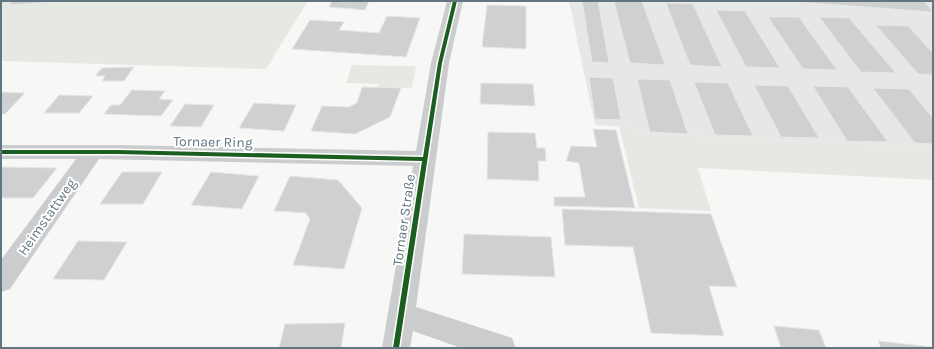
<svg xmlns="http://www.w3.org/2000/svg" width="934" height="349" font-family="Karla,sans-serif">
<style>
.built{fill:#e6e8e7}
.green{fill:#e6e9e3}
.building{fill:#ced0d1;stroke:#e6e6e6}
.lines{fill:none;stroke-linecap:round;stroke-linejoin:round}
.street{fill:#cbcccd;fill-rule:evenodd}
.cycleway-casing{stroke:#fff;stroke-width:3}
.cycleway{fill:#1b5e20;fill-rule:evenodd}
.labels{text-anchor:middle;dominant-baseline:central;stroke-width:4;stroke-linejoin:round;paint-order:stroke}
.street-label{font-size:14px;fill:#617681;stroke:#fff}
</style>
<rect width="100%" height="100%" fill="#f7f7f6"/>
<polygon class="built" points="569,1 933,1 933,147 635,133 634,127 595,125"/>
<g class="green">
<polygon points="1,1 308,1 266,69 1,61"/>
<polygon points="352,65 416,66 412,88 378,87 378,84 346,83"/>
<polygon points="619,126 634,127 635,133 933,147 933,180 698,168 711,211 639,208"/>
</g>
<g class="building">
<polygon points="13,1 53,1 52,2 9,5"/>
<polygon points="332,1 369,1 365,10 329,7"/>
<polygon points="582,1 598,1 609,63 592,62"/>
<polygon points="614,1 642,1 665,65 630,63"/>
<polygon points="784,1 924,1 933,12"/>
<polygon points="666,3 693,4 722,67 690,65"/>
<polygon points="487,5 526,6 526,49 482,47"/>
<polygon points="716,10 745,11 780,68 746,67"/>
<polygon points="387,16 420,18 406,57 292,49 310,20 344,22 339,30 379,33"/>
<polygon points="768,17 799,17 837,70 803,69"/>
<polygon points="819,17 849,18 896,73 861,72"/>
<polygon points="876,25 908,26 933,53 933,75 918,74"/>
<polygon points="134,67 124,81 102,81 105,76 95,76 102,68"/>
<polygon points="589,77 613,78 621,120 595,119"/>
<polygon points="637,79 670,80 688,134 650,132"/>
<polygon points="694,82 728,83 753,136 715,135"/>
<polygon points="481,83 533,84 535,106 480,104"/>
<polygon points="754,85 788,86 819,138 781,137"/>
<polygon points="813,86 848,87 888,142 847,141"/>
<polygon points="362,87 401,88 390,117 355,134 311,131 322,106 349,107 357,103"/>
<polygon points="873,88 909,89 933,118 933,144 915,143"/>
<polygon points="132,90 165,91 159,99 173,100 161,116 104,114 111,105 120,105"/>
<polygon points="1,92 25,93 5,114 1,114"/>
<polygon points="59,95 93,96 79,113 44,113"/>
<polygon points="254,103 296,105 284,131 239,128"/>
<polygon points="185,104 214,105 201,127 170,126"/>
<polygon points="593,129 616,130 635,208 554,206 554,197 585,197 579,163 566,161 571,146 597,147"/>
<polygon points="488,132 535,133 537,148 545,148 546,161 538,161 539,181 487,179"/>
<polygon points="1,167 57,168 33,198 1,198"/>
<polygon points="122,172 162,172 143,204 100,204"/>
<polygon points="211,172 259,176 242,209 191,205"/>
<polygon points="290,176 338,180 362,208 344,269 293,265 310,219 306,213 274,211"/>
<polygon points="562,209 711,214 737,287 709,286 724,336 651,333 633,247 565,245"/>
<polygon points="464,234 551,237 555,277 462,274"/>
<polygon points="78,241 127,242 104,280 53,279"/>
<polygon points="345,323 341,348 279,348 285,324"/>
<polygon points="774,326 819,330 826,348 781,348"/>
<polygon points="878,341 933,347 933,348 881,348"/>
</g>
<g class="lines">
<polygon class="street" points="447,1 463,1 449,63 416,307 512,338 516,348 461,348 413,331 410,348 382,348 413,166 99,159 10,289 1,292 1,260 76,159 1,159 1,145 118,145 416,151 431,63"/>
<defs>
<polygon id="cycleway" points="453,1 457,1 442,63 399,348 393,348 422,161 118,154 1,154 1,150 118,150 423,157 438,63"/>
</defs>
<use href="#cycleway" class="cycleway-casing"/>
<use href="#cycleway" class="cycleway"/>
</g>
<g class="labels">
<g class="street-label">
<text transform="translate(213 142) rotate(1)">Tornaer Ring</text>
<text transform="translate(47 217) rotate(-55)">Heimstattweg</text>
<text transform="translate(404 220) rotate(-82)">Tornaer Straße</text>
</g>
</g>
<rect width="934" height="349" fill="none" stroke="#617681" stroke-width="4"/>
</svg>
